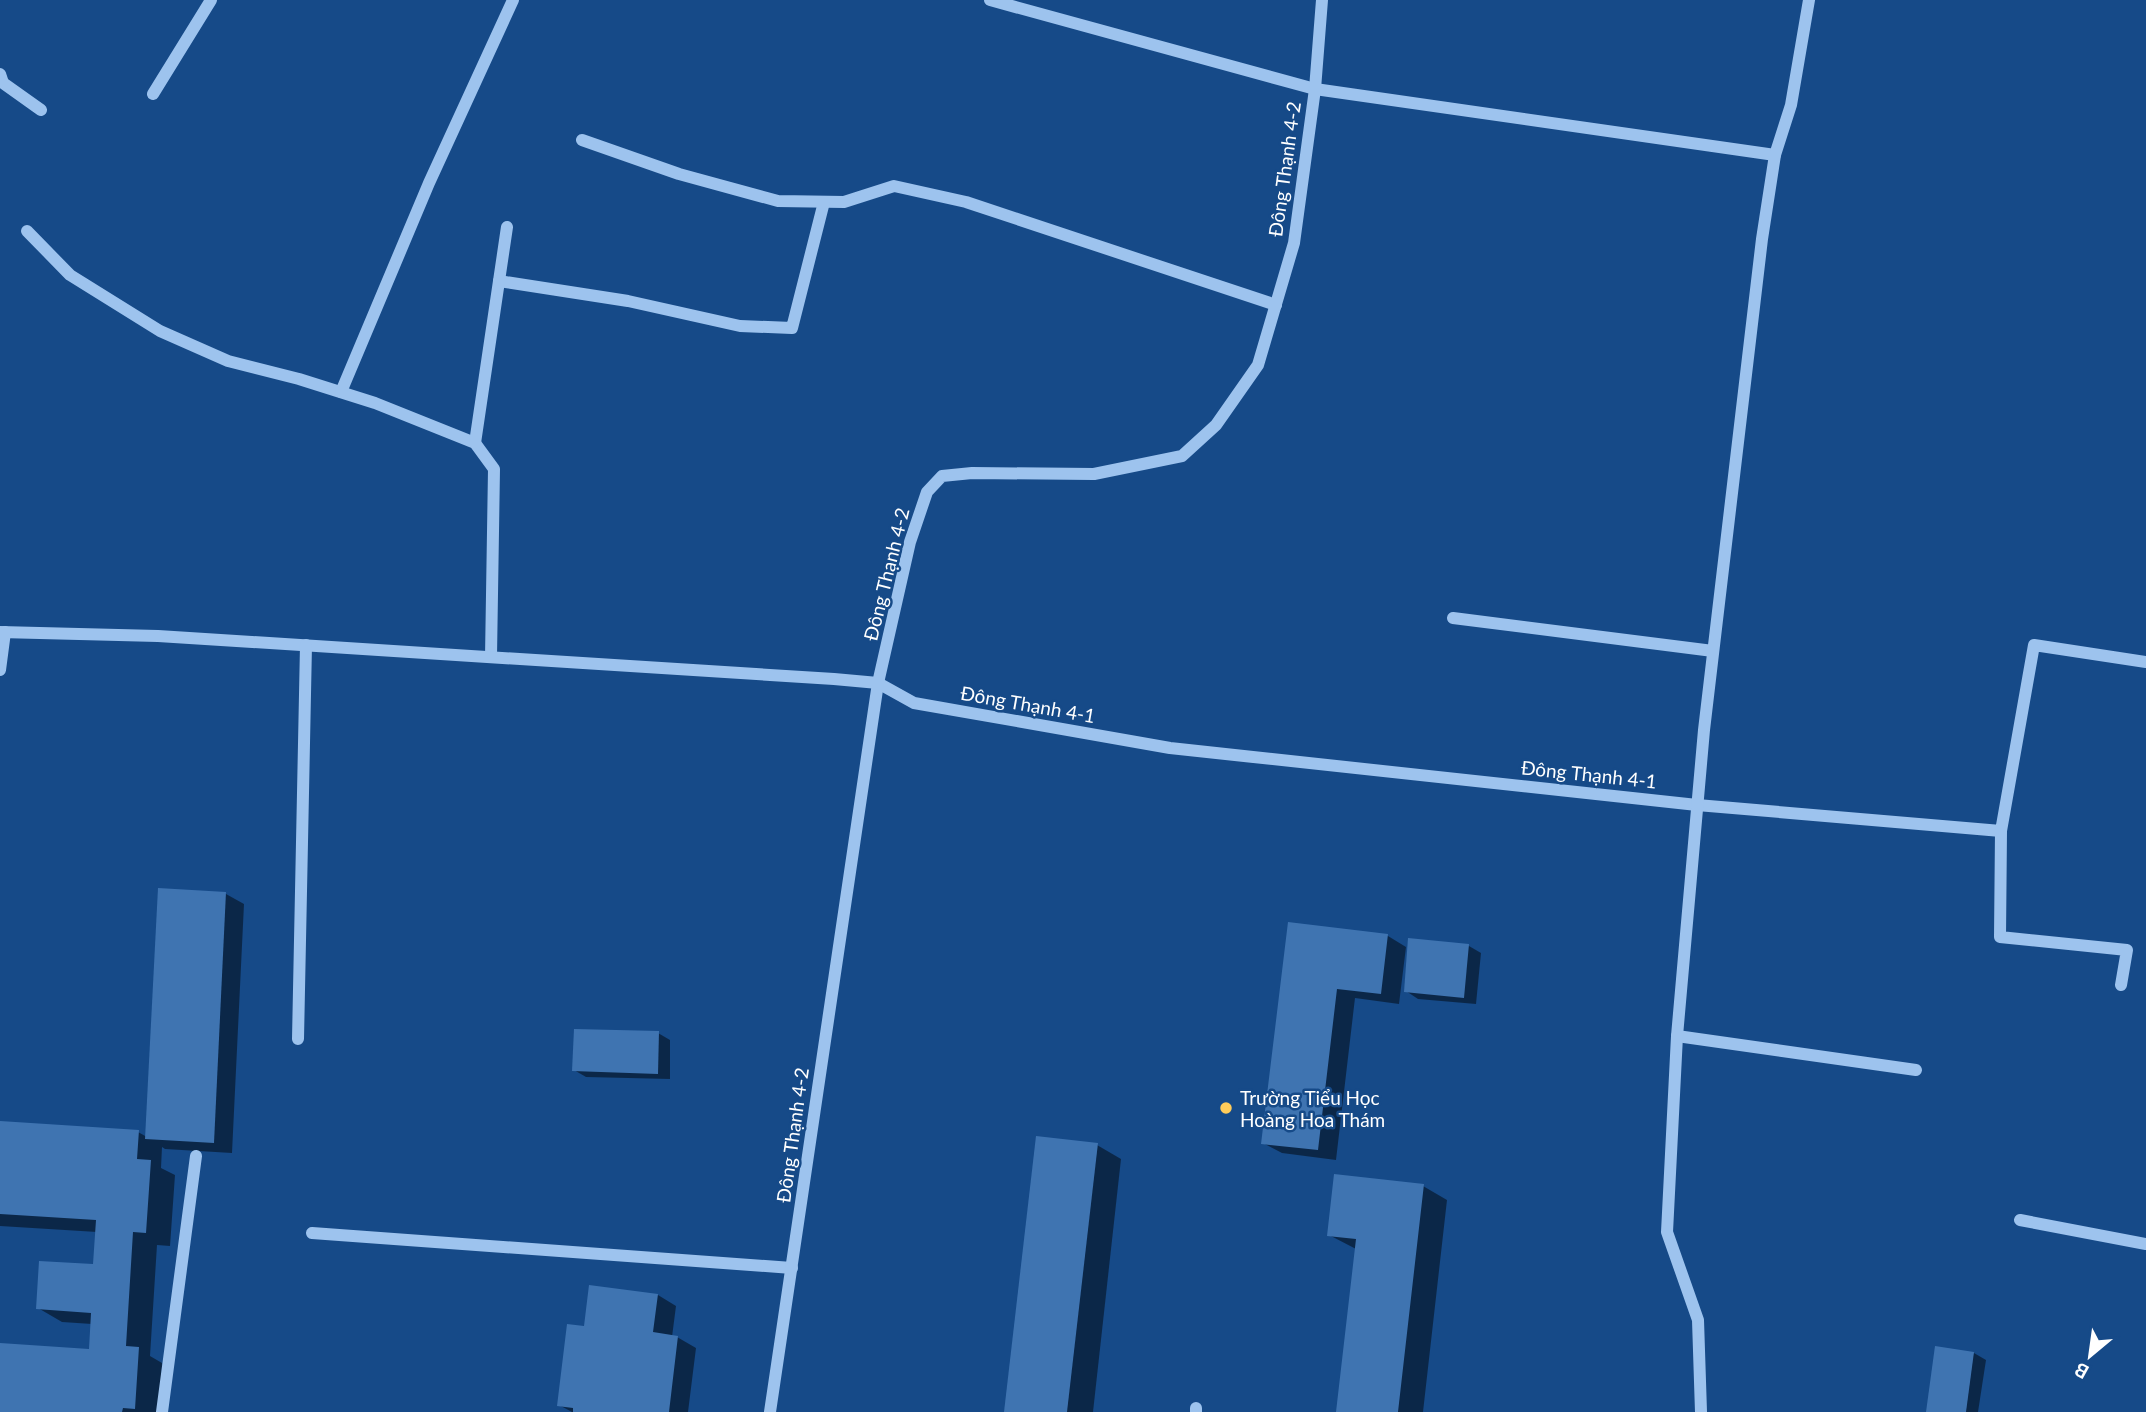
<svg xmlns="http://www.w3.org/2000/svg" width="2146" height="1412" font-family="Lato,sans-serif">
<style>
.shadow{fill:#0007}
.building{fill:#3f74b1}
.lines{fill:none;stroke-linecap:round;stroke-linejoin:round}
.minor{stroke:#9dc3ee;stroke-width:12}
.poi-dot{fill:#ffcc5a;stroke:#164a88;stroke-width:2.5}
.labels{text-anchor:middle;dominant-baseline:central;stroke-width:5;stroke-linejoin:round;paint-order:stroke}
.street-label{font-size:19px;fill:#fff;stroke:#164a88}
.poi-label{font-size:19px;fill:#fff;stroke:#164a88;text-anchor:start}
</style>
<rect width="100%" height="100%" fill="#164a88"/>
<g class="shadow">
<polygon points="159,890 226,894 244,904 232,1153 165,1149 162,1147 161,1168 175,1175 170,1246 157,1245 150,1356 162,1363 160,1412 0,1412 0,1345 91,1351 92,1324 62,1322 38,1308 95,1266 97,1232 0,1226 0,1123 138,1132 147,1137"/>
<polygon points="1289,924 1388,936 1406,947 1399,1004 1355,998 1336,1160 1282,1153 1263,1143"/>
<polygon points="1469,946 1481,953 1476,1004 1418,999 1406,991"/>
<polygon points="658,1033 670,1040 670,1079 586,1077 574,1070"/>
<polygon points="1097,1145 1121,1159 1093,1412 1006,1412"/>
<polygon points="1423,1186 1447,1200 1423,1412 1338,1412 1356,1249 1329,1235"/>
<polygon points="658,1295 676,1306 672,1337 677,1337 696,1348 688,1412 572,1412 559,1405 585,1328"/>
<polygon points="1974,1353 1986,1360 1978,1412 1927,1412"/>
</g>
<g class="building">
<polygon points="158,888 226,892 214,1143 145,1139"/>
<polygon points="1288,922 1388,934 1381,994 1337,989 1318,1150 1261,1144"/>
<polygon points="1408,938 1469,944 1464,998 1404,992"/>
<polygon points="574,1029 659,1031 658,1074 572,1071"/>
<polygon points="0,1121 139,1130 137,1159 151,1160 146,1233 133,1232 126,1346 139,1347 135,1409 123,1408 122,1412 0,1412 0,1343 89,1349 91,1313 36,1309 39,1261 93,1264 96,1220 0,1214"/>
<polygon points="1036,1136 1098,1143 1067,1412 1004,1412"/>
<polygon points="1334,1174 1424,1184 1398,1412 1336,1412 1356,1239 1327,1236"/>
<polygon points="589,1285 658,1294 653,1332 678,1336 669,1412 573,1412 573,1408 557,1406 567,1324 584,1326"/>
<polygon points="1935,1346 1974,1352 1966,1412 1926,1412"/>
</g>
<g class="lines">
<g class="minor">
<polyline points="990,0 1315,89 1775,155"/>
<polyline points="0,74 3,83 41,110"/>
<polyline points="153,94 211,0"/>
<polyline points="582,140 679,174 778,201 844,202 894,186 966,202 1276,305"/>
<polyline points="27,231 70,275 160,331 228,361 299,379 375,403 475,443 494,469 491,657"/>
<polyline points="499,281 628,301 740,326 792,328 824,202"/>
<polyline points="341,392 429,183 513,0"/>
<polyline points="475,443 507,227"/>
<polyline points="1453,618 1713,651"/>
<polyline points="0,632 158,636 834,679 878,683 914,703 1170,748 1697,805 2001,831 2034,645 2146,662"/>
<polyline points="0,670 5,632"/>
<polyline points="2001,831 2000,937 2127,950 2121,985"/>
<polyline points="1677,1036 1916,1070"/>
<polyline points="298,1039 306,645"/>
<polyline points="2020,1220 2146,1244"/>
<polyline points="312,1233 792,1268"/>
<polyline points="162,1412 196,1156"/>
<polyline points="770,1412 878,683 910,542 927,492 942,476 972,473 1094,474 1182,456 1216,425 1258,365 1294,243 1315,89 1322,0"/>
<polyline points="1196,1412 1196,1408"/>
<polyline points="1701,1412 1698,1320 1667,1232 1677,1036 1704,730 1762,239 1775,155 1791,105 1809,0"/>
</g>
</g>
<circle class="poi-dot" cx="1226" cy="1108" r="7"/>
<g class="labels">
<g class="street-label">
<text transform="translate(1284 169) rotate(-82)">Đông Thạnh 4-2</text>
<text transform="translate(886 574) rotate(-76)">Đông Thạnh 4-2</text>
<text transform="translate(1028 704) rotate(10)">Đông Thạnh 4-1</text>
<text transform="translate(1589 774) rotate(6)">Đông Thạnh 4-1</text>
<text transform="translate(792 1135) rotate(-82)">Đông Thạnh 4-2</text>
</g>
<g class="poi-label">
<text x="1240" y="1097">Trường Tiểu Học<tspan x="1240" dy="22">Hoàng Hoa Thám</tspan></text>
</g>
</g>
<g transform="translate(2090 1356) rotate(209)" stroke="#164a88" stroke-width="5" paint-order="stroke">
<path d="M0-5L12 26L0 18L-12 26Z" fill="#ffffff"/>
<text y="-10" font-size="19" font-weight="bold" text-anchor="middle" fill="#ffffff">B</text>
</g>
</svg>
